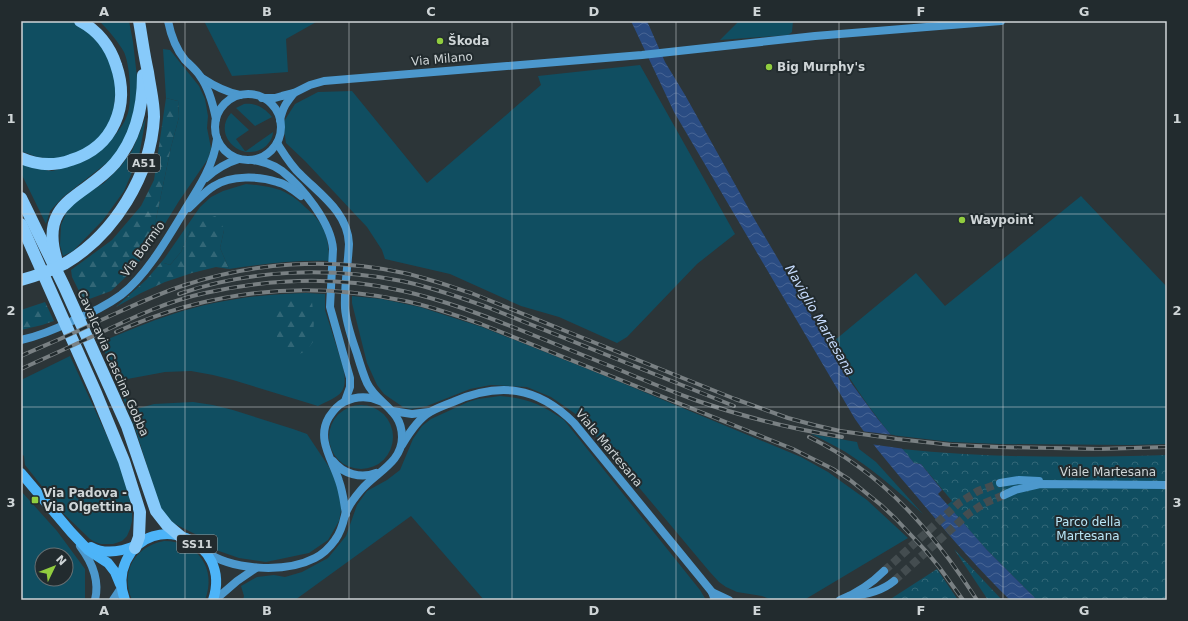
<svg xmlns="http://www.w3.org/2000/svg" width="1188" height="621" font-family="'DejaVu Sans',sans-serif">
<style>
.grass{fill:#104e61;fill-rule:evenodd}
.forest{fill:url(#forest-firs)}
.park{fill:url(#park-crowns)}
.water{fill:url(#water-waves)}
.pier{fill:#2c3538}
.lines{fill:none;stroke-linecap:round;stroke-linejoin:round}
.secondary-tunnel{stroke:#444d50;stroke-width:8;stroke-dasharray:8 4;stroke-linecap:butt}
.secondary{stroke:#4c98cd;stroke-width:8}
.primary{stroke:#4db4f8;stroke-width:10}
.highway{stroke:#87cafa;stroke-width:12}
.rail-casing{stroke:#798083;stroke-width:4}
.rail{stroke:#222b2e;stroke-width:2.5;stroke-dasharray:8;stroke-linecap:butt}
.grid{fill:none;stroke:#cfd5d7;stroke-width:1;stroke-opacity:0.55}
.poi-dot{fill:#91cd3f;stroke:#222b2e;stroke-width:1.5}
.labels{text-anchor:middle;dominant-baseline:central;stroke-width:4;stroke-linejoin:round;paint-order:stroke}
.shield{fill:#222b2e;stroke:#9ba2a4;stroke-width:1}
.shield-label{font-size:11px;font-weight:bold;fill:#cfd5d7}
.poi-label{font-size:12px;font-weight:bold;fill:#cfd5d7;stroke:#222b2e;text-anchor:start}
.street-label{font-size:12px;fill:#cfd5d7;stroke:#222b2e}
.park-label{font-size:12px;fill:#b9e6f7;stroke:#222b2e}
.water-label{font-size:13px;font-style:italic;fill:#c6dbfd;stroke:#222b2e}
.neatline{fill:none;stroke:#cfd5d7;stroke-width:1.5}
.grid-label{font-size:13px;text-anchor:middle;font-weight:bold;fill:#cfd5d7}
</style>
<defs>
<pattern id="forest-firs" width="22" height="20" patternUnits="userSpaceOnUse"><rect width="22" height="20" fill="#104e61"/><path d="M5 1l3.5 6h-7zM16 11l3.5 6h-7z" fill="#326777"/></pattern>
<pattern id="park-crowns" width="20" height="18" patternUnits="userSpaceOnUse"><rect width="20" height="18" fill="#104e61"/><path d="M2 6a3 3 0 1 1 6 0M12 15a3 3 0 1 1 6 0" fill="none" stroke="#326777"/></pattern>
<pattern id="water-waves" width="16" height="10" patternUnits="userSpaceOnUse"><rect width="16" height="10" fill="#2a4c83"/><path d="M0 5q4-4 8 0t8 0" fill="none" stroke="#486594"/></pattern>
</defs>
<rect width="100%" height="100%" fill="#2c3538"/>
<g class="grass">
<polygon points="24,21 72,21 78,23 100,41 116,76 114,114 100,138 75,155 52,159 37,157 21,151 21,22"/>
<path d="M99,21h30l4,21 6,52 -7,30 -15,31 -54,42 -13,14 -4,13 -25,-51v-10c8,2 22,7 30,8 5,0 17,-6 23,-8 22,-7 47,-28 54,-50 4,-14 2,-48 -4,-61 -4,-8 -18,-25 -25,-31z"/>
<polygon points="204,21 318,21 286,39 288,72 232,76"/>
<polygon points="739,21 793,21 792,32 788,35 720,40"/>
<polygon points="163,49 170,50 199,86 205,99 208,116 207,128 211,148 208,159 179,201 150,248 171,147 179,117 178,101 166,98"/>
<polygon points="640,65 735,234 697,264 627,337 617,343 559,317 521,306 450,274 385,259 382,250 367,227 305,161 286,143 283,123 295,104 318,92 352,91 427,183 541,85 538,76"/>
<path d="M244,104c13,-1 20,4 28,13l-17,9 -19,-18z"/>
<path d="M231,113l18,17 -13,9 9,12h1l27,-19c0,5 -3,10 -7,14 -23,19 -55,-11 -35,-33z"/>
<polygon points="146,117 139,156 124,191 103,220 73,251 63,256 60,245 61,225 68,209 84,195 104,183 121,166 132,151"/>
<path d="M246,184c12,1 32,3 42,10 6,3 12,8 17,13 19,16 24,29 24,54 -34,-1 -67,3 -100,8l-9,-21 4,-18 -34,1 -9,21 -11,13 -6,-2v-4l36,-52 11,-10 12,-6z"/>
<path d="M1081,196l86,91v157l-37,1 -130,-1 -49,-2 -60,-7c-24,-29 -42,-57 -62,-90l87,-72 29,33z"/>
<path d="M306,293l19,1v16l18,57c6,27 -4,29 -25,39l-85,-26 -20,-5 -22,-4 -26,1 -43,8v2l7,29 25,-7 39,-2 20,3 20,5 60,19 14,5 22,33 9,19 4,19 -3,16 -11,19 -19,13 -43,9 -27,-4 -23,-8 -17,-14 -24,-12 -6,-5 -9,-12 -24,-76 -35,-89c24,-10 47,-20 72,-28 43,-14 88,-20 133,-21z"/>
<polygon points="352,296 382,299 420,307 482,327 615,380 801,457 828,472 867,500 908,538 804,600 772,600 762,596 737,592 726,587 719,582 709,571 580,417 551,397 527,387 491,385 470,389 427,406 411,409 403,407 384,394 377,385 367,363 352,303"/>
<polygon points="70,356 119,462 128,490 132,513 132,521 130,529 127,536 122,541 113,544 101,544 95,542 90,539 64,514 25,465 24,456 21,453 21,380"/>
<path d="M500,396c28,2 42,9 64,24l136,170 6,10h-222l-73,-84 -116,84h-52l1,-4 -3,-10 16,-9 17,-2 11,2 17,-5 26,-14 18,-22 11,-31 10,-14 20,-11 13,-10 13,-31 9,-13 9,-7 37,-17 10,-3z"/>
<circle cx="361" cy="437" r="32"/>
<path d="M811,434l46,8 2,7 17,13 47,52c-21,-19 -43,-39 -67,-55 -14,-10 -30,-18 -45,-25z"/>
<path d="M21,491l36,40 28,38v31h-64zM42,555h24v24h-24z"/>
<path d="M164,541c34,0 53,28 41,59h-73c-12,-28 2,-53 32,-59z"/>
</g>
<g class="forest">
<polygon points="166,98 178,101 179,117 171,147 150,248 131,272 111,291 84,301 72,277 71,270 112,240 141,206 154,180"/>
<polygon points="215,216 220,220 224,230 220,248 229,269 216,267 192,273 165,282 141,293 116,307 146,280 164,259 164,263 170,265 181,252 190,231 204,220"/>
<polygon points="301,298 312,302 314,318 313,342 306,351 291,358 285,357 278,347 277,342 277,325 274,319 276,307 279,302 283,299"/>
<polygon points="45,302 54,321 42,325 21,330 21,310"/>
</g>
<g class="park">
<path d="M902,449c88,9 177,9 265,6v145h-130l-50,-50 -40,-45 5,-4 -31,-37 -7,-1z"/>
<polygon points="954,549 1002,600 988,600"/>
<polygon points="937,569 958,600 889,600"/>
</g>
<path class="water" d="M631,21h16l18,41 20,33 70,125 97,164 25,34 37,45 7,1 21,26 -4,4 49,56 50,50h-27c-33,-32 -63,-67 -92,-102 -22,-26 -44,-51 -63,-79l-181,-307z"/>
<polygon class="pier" points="860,431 894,435 905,449 870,444"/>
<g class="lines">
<g class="secondary-tunnel">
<polyline points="884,571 959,503 978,491 1000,483"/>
<polyline points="894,581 968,514 985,503 1004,495"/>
</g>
<g class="secondary">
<path d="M168,21c3,15 7,27 17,39 5,5 11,10 15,16 9,12 13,28 16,43"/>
<path d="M202,78c12,8 24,14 38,17"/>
<circle cx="248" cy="127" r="33"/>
<polyline points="262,98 275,98 282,96 294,93 310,85 324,81 642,55 815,36 1001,21"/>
<path d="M280,120c3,-13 6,-17 14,-27"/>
<path d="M253,160c10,2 20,4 29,11 20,16 49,51 51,78l-3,58 20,71v9l-5,14"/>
<path d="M206,178c10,-9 20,-15 33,-19"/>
<path d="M189,208c8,-7 16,-17 25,-22 17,-11 45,-10 63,-4 9,2 17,8 24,14"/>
<path d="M21,340c18,-4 35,-11 51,-19 17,-7 34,-15 49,-26 26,-20 48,-59 65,-87 14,-22 28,-44 31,-69"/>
<polyline points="392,411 412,414 429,412"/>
<path d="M402,445c7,-12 16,-26 28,-33 7,-4 15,-7 23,-10 46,-20 84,-16 121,21l138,169 3,8"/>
<path d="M333,461c10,13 28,18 43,12"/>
<polyline points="1000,483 1019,480 1039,481"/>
<polyline points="1004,495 1015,490 1040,484 1167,485"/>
<path d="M346,514c-2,-11 -3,-22 -7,-33 -7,-22 -23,-42 -10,-64 4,-6 9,-12 15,-15 12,-6 25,-6 36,-1"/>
<path d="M80,546c12,16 20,34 15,54"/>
<path d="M205,551c27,20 81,22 110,7 8,-4 15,-11 20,-18 6,-8 8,-16 10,-25 3,-9 10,-18 16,-25 15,-18 41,-27 41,-53 0,-28 -25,-33 -35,-54 -4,-9 -7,-19 -10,-29 -5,-15 -11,-31 -12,-46 -1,-21 3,-43 4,-64 -1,-31 -28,-49 -48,-69 -10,-9 -17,-21 -24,-32"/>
<polyline points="712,592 729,600"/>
<path d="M850,596c15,-1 32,-5 44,-15"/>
<polyline points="113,600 121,588"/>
<polyline points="215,600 237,581 256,568"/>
<path d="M840,600c15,-6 32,-17 44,-29"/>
</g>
<g class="primary">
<polyline points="21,473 71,532 88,550 108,563 115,572 120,584"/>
<path d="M91,547c14,8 32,4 46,-2"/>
<path d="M125,600c-5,-13 -5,-26 1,-39 25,-53 107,-21 87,39"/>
</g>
<g class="highway">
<path d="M21,158c16,7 34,8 50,2 43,-13 59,-55 45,-95 -6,-19 -19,-35 -36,-44"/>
<polyline points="21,198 64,286 127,426 156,511 167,525 180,536"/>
<polyline points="21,224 96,393 124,461 140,512 139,537 135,548"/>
<path d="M56,258c-17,-58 30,-61 59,-95 21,-25 28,-56 28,-88"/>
<path d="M21,280c15,-4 29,-9 43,-16 50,-29 87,-89 90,-147 0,-15 -4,-30 -6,-45 -4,-17 -6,-34 -9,-51"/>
</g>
<defs>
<g id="rail">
<path d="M179,294c71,-25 151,-27 223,-13 29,6 57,16 85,26l247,99"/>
<path d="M116,332c91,-41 187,-52 284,-32 28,5 55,15 81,24l312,125 40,20 17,11 31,25 15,14 29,31 14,17 24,33"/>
<path d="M21,356c27,-12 54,-23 80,-36 27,-12 54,-25 81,-34 71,-24 149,-29 222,-13 23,5 45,13 67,20l264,106 53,19 26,7 26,6 57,8 55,6 47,2 100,2 68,-2"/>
<path d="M21,369c26,-12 53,-24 79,-36 34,-16 68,-32 105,-40 64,-14 133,-17 198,-2 40,9 77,23 115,38 32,13 64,26 97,39 26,11 53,22 80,32 48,17 97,29 147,37"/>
<path d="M809,437c16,8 32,17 47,28 50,35 88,84 121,135"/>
</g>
</defs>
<use href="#rail" class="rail-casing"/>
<use href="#rail" class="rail"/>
</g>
<path class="grid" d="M185,21v579M349,21v579M512,21v579M676,21v579M839,21v579M1003,21v579M21,214h1146M21,407h1146"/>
<g class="poi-dot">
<circle cx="440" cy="41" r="4"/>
<circle cx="769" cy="67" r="4"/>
<circle cx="962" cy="220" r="4"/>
<rect x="31" y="496" width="8" height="8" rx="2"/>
</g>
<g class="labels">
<g class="shield">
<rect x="128" y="154" width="32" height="18" rx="3"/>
<rect x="177" y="535" width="40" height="18" rx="3"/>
</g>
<g class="shield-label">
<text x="144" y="163">A51</text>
<text x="197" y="544">SS11</text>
</g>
<g class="poi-label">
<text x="448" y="41">Škoda</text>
<text x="777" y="67">Big Murphy's</text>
<text x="970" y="220">Waypoint</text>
<text x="43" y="493">Via Padova -<tspan x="43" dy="14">Via Olgettina</tspan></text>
</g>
<g class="street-label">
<text transform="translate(442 59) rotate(-5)">Via Milano</text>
<text transform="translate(143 249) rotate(-54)">Via Bormio</text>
<text transform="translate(113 363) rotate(66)">Cavalcavia Cascina Gobba</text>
<text transform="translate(609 448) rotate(50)">Viale Martesana</text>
<text x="1108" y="472">Viale Martesana</text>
</g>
<g class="park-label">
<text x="1088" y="522">Parco della<tspan x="1088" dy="14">Martesana</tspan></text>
</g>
<g class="water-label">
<text transform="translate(820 320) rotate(60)">Naviglio Martesana</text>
</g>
</g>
<rect width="1188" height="621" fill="none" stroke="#222b2e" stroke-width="44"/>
<g transform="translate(54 567) rotate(47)"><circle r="19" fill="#222b2e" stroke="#676f72"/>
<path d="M0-3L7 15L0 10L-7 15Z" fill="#91cd3f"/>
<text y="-6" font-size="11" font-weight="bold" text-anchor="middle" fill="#cfd5d7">N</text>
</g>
<rect x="22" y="22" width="1144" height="577" class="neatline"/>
<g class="grid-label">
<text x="104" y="16">A</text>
<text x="267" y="16">B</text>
<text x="431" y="16">C</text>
<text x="594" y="16">D</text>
<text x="757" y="16">E</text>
<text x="921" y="16">F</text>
<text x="1084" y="16">G</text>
<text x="11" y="123">1</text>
<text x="1177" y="123">1</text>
<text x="11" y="315">2</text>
<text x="1177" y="315">2</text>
<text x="11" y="507">3</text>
<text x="1177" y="507">3</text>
<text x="104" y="615">A</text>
<text x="267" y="615">B</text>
<text x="431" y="615">C</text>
<text x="594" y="615">D</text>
<text x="757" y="615">E</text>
<text x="921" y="615">F</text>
<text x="1084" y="615">G</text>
</g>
</svg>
